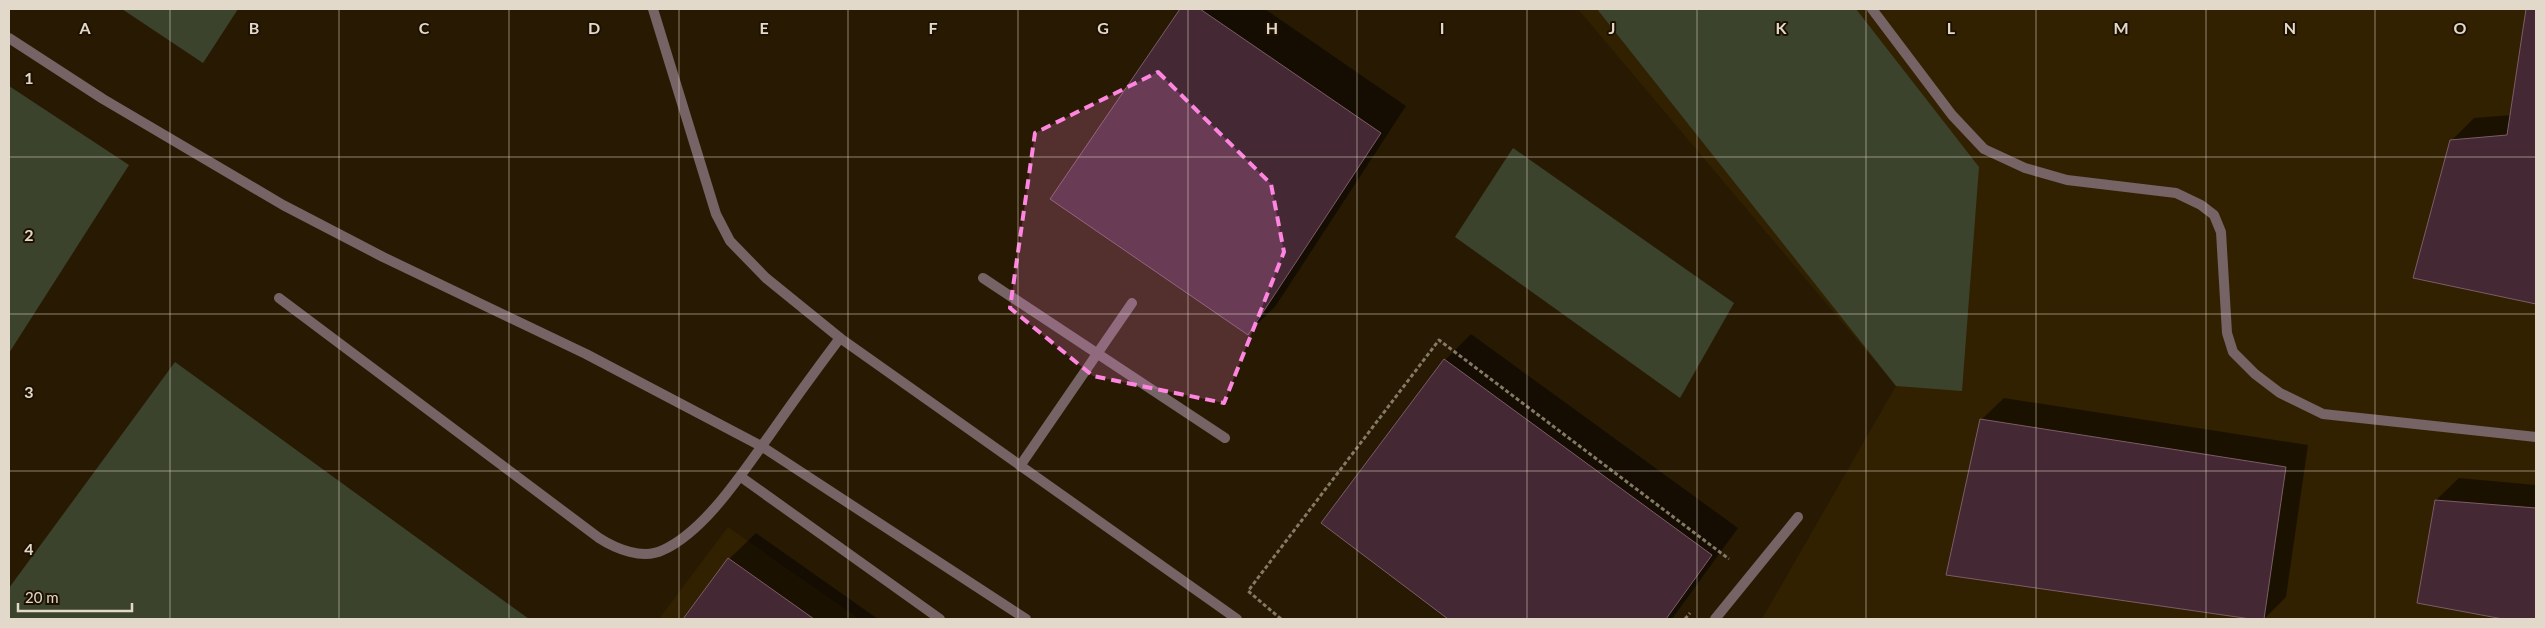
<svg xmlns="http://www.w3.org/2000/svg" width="2545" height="628" font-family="Lato,sans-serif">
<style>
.built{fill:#322100}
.green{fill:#3b432d}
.shadow{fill:#0007}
.building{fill:#442833;stroke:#7c5c68}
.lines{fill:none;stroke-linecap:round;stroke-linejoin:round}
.path{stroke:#847966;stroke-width:3;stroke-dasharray:4 2.5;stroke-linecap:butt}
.service{stroke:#756365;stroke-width:10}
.marked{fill:#fe86e0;fill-opacity:0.2;stroke:#fe86e0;stroke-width:4;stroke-dasharray:10 6;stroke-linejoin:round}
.grid{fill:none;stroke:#e2d9cb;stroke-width:1;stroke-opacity:0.55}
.grid-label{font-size:16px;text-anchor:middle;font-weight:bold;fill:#e2d9cb;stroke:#1e1100;stroke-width:4;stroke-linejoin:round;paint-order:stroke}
</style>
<rect width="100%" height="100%" fill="#281a02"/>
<g class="built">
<polygon points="1578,9 2536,9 2536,619 1762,619 1896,386"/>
<polygon points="728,527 859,619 659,619"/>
</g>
<g class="green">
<polygon points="122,9 238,9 203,63"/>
<polygon points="1597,9 1856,9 1979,167 1962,391 1896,386"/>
<polygon points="9,86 129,165 9,353"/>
<polygon points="1513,148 1734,303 1680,398 1455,237"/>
<polygon points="175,362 529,619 9,619 9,588"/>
</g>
<g class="shadow">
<polygon points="1182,9 1265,9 1406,106 1275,307 1248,333 1051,199"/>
<polygon points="2528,9 2536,9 2536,303 2415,277 2451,141 2474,118 2511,115"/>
<polygon points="1471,334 1738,528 1672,619 1450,619 1323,523 1445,360"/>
<polygon points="2004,398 2308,445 2286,597 2264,619 2259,619 1948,574 1981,420"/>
<polygon points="2459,478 2536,485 2536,619 2510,619 2418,602 2436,500"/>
<polygon points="756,533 878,619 685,619 729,559"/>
</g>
<g class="building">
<polygon points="1180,9 1200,9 1381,133 1248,335 1050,199"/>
<polygon points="2526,9 2536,9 2536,304 2413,278 2450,140 2507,135"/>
<polygon points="1444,359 1712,555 1666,619 1448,619 1321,523"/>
<polygon points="1980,419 2286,467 2264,619 2251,619 1946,575"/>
<polygon points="2435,500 2536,508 2536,619 2503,619 2417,603"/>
<polygon points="728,558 814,619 683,619"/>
</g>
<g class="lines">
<g class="path">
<polyline points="1281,619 1248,591 1439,340 1729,559"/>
<polyline points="1685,619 1690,613"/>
</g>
<g class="service">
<polyline points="653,9 716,214 730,241 766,278 840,338 1237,619"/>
<polyline points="1872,9 1952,115 1984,149 2025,168 2067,180 2176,193 2201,205 2214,215 2221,232 2227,333 2233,352 2255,374 2280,393 2323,414 2536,437"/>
<polyline points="9,38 103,99 283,205 383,257 586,354 761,446 1026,619"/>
<polyline points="983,278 1225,438"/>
<path d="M279,298l320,240c17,11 44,22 64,12 42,-19 79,-77 106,-114 23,-33 47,-66 71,-98"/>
<polyline points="1020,466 1132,303"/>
<polyline points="741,477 940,619"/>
<polyline points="1715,619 1798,517"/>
</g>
</g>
<path class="marked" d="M1158,72l113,112 13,68 -60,151 -131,-27 -83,-68 25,-175z"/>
<path class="grid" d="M170,9v610M339,9v610M509,9v610M679,9v610M848,9v610M1018,9v610M1188,9v610M1357,9v610M1527,9v610M1697,9v610M1866,9v610M2036,9v610M2206,9v610M2375,9v610M9,157h2527M9,314h2527M9,471h2527"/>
<g class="grid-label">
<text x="85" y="34">A</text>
<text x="254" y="34">B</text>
<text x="424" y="34">C</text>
<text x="594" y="34">D</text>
<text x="764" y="34">E</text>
<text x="933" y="34">F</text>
<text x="1103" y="34">G</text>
<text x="1272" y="34">H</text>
<text x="1442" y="34">I</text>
<text x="1612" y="34">J</text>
<text x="1781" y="34">K</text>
<text x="1951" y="34">L</text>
<text x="2121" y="34">M</text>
<text x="2290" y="34">N</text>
<text x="2460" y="34">O</text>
<text x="29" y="84">1</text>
<text x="29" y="241">2</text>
<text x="29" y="398">3</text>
<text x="29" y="555">4</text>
</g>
<rect width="2545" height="628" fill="none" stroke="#e2d9cb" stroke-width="20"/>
<path d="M18 603v8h114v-8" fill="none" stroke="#e2d9cb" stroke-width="2.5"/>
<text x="25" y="603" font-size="15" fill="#e2d9cb" stroke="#1e1100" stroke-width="4" paint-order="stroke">20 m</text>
</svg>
